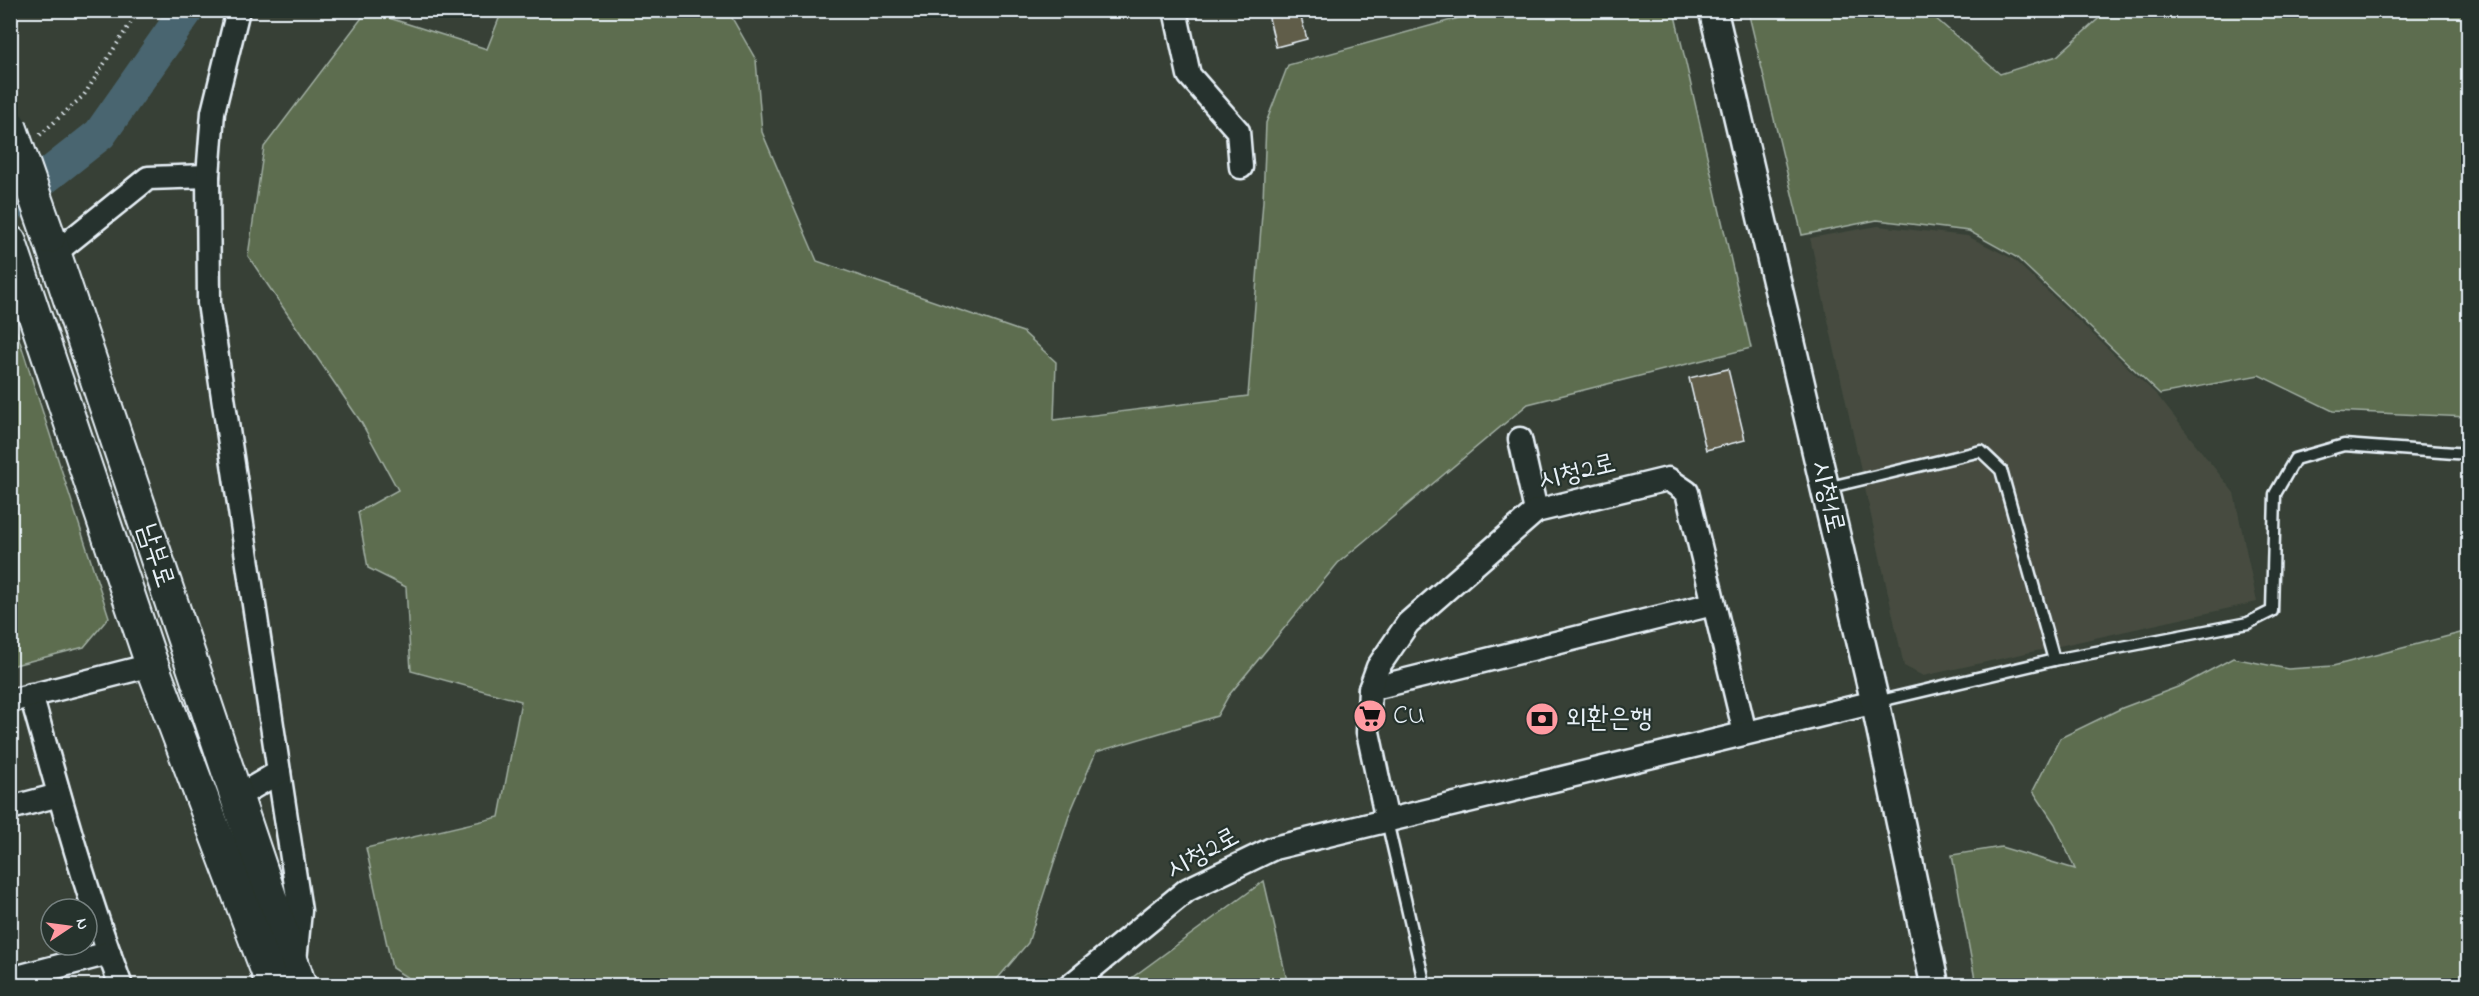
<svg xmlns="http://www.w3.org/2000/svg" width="2479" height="996" font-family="'Indie Flower','Poor Story',sans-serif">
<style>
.built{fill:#464c40}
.green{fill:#5d6d4f;stroke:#a2afa4;stroke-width:1.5}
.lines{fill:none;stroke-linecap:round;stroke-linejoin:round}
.river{stroke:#4a656f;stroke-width:34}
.building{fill:#605d4a;stroke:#e8f1f8;stroke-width:1.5}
.service-casing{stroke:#e8f1f8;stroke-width:15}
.minor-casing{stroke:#e8f1f8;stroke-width:27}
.tertiary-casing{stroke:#e8f1f8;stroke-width:32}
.secondary-casing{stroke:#e8f1f8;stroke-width:36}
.path{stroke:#e8f1f8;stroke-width:4;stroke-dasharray:1.5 4.5;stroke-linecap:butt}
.service{stroke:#26332d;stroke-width:10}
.minor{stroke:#26332d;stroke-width:22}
.tertiary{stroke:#26332d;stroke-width:27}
.secondary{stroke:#26332d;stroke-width:32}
.secondary-bridge-casing{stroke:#e8f1f8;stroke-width:36;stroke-linecap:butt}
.secondary-bridge{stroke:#26332d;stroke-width:32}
.labels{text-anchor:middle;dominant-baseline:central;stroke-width:4.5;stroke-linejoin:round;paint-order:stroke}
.street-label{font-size:27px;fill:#e8f1f8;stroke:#26332d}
.poi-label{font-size:27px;fill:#e8f1f8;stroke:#26332d;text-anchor:start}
</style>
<rect width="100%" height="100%" fill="#374036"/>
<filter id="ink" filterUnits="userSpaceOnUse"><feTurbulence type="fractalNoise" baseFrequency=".0167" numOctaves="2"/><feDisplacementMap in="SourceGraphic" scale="12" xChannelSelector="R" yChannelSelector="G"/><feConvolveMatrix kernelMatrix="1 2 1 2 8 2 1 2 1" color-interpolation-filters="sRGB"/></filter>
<g filter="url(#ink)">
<polygon class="built" points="1878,226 1967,236 2013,259 2157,395 2234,493 2257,602 1923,676 1904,666 1810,238"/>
<g class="green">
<polygon points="367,11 487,49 502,11 728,11 756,60 762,132 817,261 1023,332 1056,362 1054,420 1248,396 1263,201 1266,123 1288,65 1484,11 1674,11 1751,348 1528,404 1338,563 1229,695 1217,716 1096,752 1070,813 1028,943 992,985 419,985 392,968 366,848 499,817 521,701 411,671 406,587 368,568 358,512 398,490 361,422 248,256 264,147"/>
<polygon points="1748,11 1927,11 2000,74 2057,56 2107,11 2468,11 2468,417 2333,411 2259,375 2160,394 2016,257 1969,231 1877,220 1802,235"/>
<polygon points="11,314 109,617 84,647 11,666"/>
<polygon points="2468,631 2468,985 1976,985 1952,855 2001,847 2075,869 2055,824 2033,791 2060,738 2122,708 2183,685 2233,658 2288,669 2333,666"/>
<polygon points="1264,881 1288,985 1122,985"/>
</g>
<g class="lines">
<polyline class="river" points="10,205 100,134 187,10"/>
</g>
<g class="building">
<polygon points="1267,10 1299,10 1307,39 1276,47"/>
<polygon points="1728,369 1745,440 1706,450 1689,378"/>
</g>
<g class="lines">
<defs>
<g id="service">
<polyline points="1826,488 1981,451 2001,470 2054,660"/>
<polyline points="1876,702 2054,660 2248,623 2272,611 2275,494 2295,459 2344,445 2468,454"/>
<polyline points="1387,821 1425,986"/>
</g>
<g id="minor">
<polyline points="1175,10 1189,75 1238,131 1241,167"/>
<polyline points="55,253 148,178 208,176"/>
<polyline points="1520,439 1536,511"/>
<polyline points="1370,689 1713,604"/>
<path d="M31,695c28,98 54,196 90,291"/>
<polyline points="10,701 152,665"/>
<polyline points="279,772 300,911 295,961"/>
<polyline points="235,798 279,772 209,303 208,176 213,112 238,10"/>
<polyline points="10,808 59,795"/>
<polyline points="1387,821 1368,732 1370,689 1378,667 1408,623 1536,511 1668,479 1687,492 1745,733"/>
<polyline points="10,979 109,953"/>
<polyline points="1070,986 1187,890 1274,848 1875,702"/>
</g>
<polyline id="tertiary" points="1713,10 1875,702 1935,986"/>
<g id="secondary">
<polyline points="49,237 300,986"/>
<polyline points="10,242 152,665 273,986"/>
</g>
</defs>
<use href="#service" class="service-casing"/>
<use href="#minor" class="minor-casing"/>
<use href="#tertiary" class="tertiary-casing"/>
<use href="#secondary" class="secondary-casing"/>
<polyline class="path" points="40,135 84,95 139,10"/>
<use href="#service" class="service"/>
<use href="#minor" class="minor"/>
<use href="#tertiary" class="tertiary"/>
<use href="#secondary" class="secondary"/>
<defs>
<polyline id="secondary-bridge" points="10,126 49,237"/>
</defs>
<use href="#secondary-bridge" class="secondary-bridge-casing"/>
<use href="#secondary-bridge" class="secondary-bridge"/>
</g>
</g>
<defs>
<symbol id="supermarket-disc" viewBox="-11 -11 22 22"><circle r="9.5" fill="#ff9aa2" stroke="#26332d"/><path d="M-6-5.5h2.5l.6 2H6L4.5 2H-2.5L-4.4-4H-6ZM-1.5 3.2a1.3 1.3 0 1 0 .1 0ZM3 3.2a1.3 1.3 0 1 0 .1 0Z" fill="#111"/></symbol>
<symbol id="bank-disc" viewBox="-11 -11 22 22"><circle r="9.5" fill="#ff9aa2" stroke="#26332d"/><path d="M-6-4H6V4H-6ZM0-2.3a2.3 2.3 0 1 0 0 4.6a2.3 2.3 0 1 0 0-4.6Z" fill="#111"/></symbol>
</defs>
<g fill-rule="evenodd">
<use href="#supermarket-disc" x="1351" y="697" width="38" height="38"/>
<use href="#bank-disc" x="1523" y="700" width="38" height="38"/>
</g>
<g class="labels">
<g class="street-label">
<text transform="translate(1577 473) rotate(-14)">시청2로</text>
<text transform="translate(1827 497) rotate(77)">시청1로</text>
<text transform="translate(155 556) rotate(72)">남부로</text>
<text transform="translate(1203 854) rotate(-29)">시청2로</text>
</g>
<g class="poi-label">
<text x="1393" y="716">CU</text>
<text x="1565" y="719">외환은행</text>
</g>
</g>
<rect width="2479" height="996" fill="none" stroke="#26332d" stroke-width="36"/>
<rect x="18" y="18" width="2443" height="960" fill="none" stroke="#e8f1f8" stroke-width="2" filter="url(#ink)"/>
<g transform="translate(69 927) rotate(77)"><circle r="28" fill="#26332d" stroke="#747f7e" stroke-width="1.5"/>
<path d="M0-4.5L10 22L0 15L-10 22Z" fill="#ff9aa2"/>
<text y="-9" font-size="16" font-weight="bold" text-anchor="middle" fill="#e8f1f8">N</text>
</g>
</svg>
